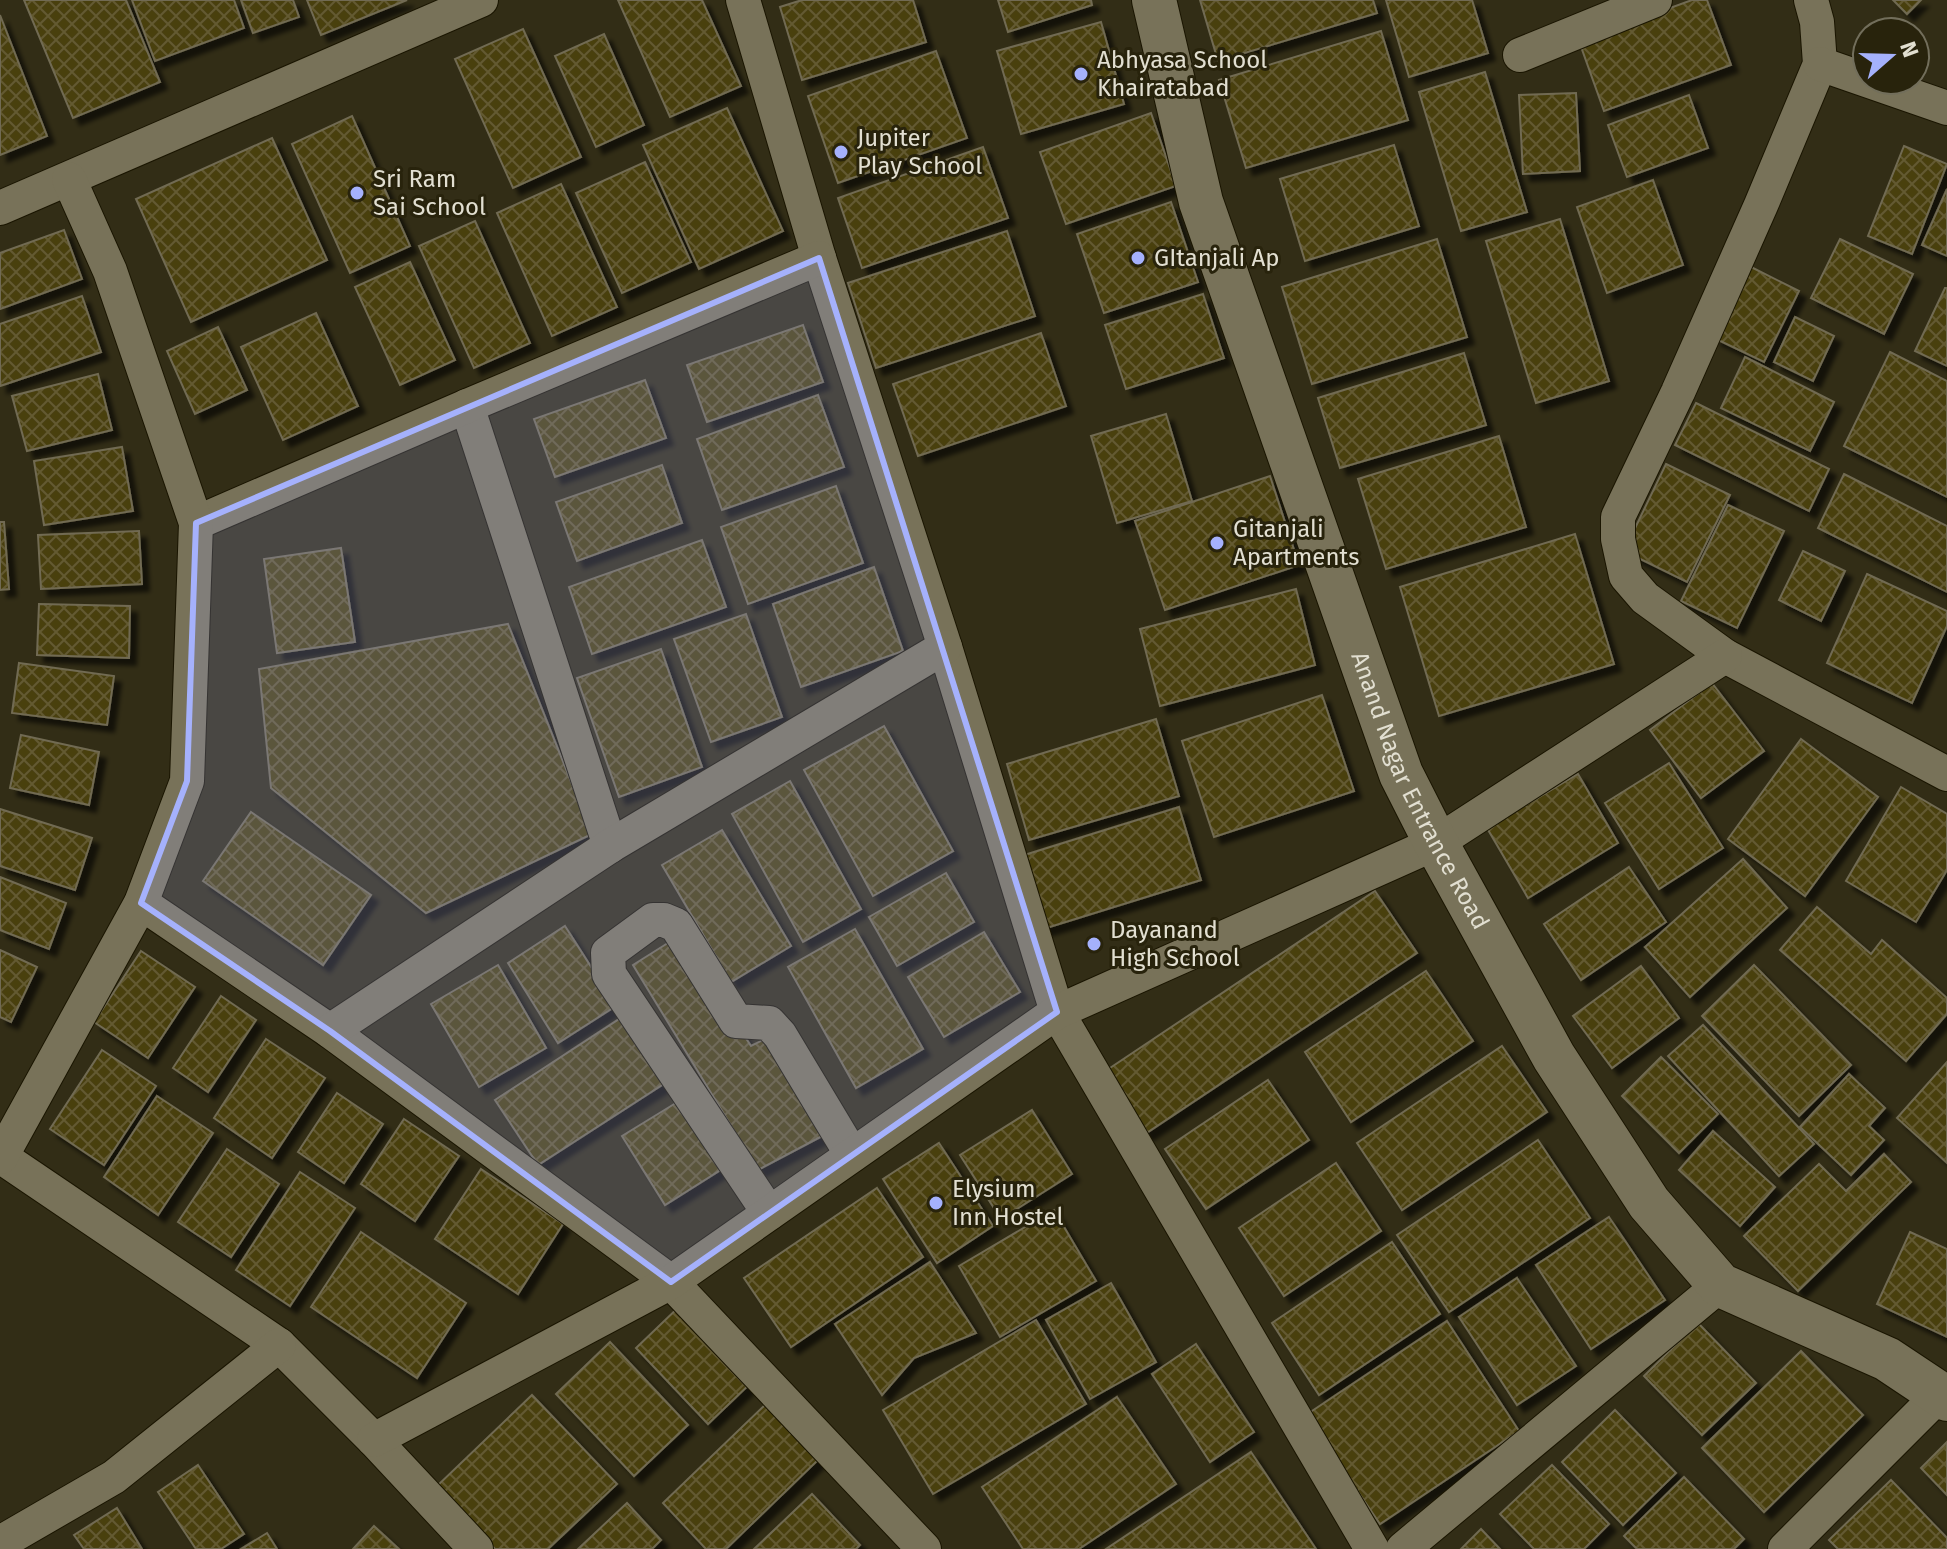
<svg xmlns="http://www.w3.org/2000/svg" width="1947" height="1549" font-family="'Fira Sans',sans-serif">
<style>
.building{fill:url(#building-cross-hatch);stroke:#716b52;stroke-width:2;filter:url(#shadow)}
.lines{fill:none;stroke-linecap:round;stroke-linejoin:round}
.minor-casing{stroke:#1a1501;stroke-width:36}
.tertiary-casing{stroke:#1a1501;stroke-width:46}
.minor{stroke:#787259;stroke-width:34}
.tertiary{stroke:#787259;stroke-width:44}
.marked{fill:#a5b1fc;fill-opacity:0.2;stroke:#a5b1fc;stroke-width:6;stroke-linejoin:round}
.poi-dot{fill:#a5b1fc;stroke:#28230c;stroke-width:3}
.labels{text-anchor:middle;dominant-baseline:central;stroke-width:6;stroke-linejoin:round;paint-order:stroke}
.poi-label{font-size:24px;fill:#e2dfd1;stroke:#28230c;text-anchor:start}
.street-label{font-size:24px;fill:#e2dfd1;stroke:#28230c}
</style>
<defs>
<pattern id="building-cross-hatch" width="8" height="8" patternUnits="userSpaceOnUse" patternTransform="scale(2)"><rect width="8" height="8" fill="#493f0f"/><path d="M0 0l8 8M0 8l8-8" fill="none" stroke="#635a31"/></pattern>
<filter id="shadow"><feDropShadow dx="7" dy="7" stdDeviation="2" flood-color="#0009"/></filter>
</defs>
<rect width="100%" height="100%" fill="#322d16"/>
<g class="building">
<polygon points="24,0 126,0 160,82 73,118"/>
<polygon points="132,0 234,0 244,28 155,61"/>
<polygon points="241,0 293,0 299,17 253,33"/>
<polygon points="307,0 407,0 321,35"/>
<polygon points="618,0 702,0 741,86 670,117"/>
<polygon points="802,0 913,0 926,42 802,80 780,7"/>
<polygon points="998,0 1091,0 1092,5 1008,32"/>
<polygon points="1200,0 1373,0 1377,13 1218,61"/>
<polygon points="1386,0 1472,0 1488,53 1409,77"/>
<polygon points="1692,0 1707,0 1731,65 1604,111 1579,41"/>
<polygon points="1893,0 1921,0 1907,14"/>
<polygon points="0,15 47,136 0,155"/>
<polygon points="1101,22 1124,104 1021,134 997,51"/>
<polygon points="523,29 581,157 513,188 455,59"/>
<polygon points="1381,31 1408,120 1246,168 1219,80"/>
<polygon points="604,34 644,125 596,147 555,56"/>
<polygon points="936,51 967,138 838,183 808,96"/>
<polygon points="1485,72 1527,212 1461,231 1419,92"/>
<polygon points="1576,93 1580,171 1523,174 1519,95"/>
<polygon points="1689,95 1708,148 1627,177 1608,125"/>
<polygon points="727,108 783,231 699,269 643,145"/>
<polygon points="1151,113 1176,186 1066,224 1040,152"/>
<polygon points="352,116 410,246 350,273 292,144"/>
<polygon points="272,138 327,260 191,322 136,199"/>
<polygon points="1394,145 1419,226 1305,261 1280,179"/>
<polygon points="1904,146 1947,164 1912,254 1868,236"/>
<polygon points="983,147 1008,218 862,268 838,198"/>
<polygon points="645,162 691,262 622,293 576,193"/>
<polygon points="1653,180 1683,265 1607,293 1577,207"/>
<polygon points="561,184 617,307 552,336 497,213"/>
<polygon points="1947,189 1947,256 1922,245"/>
<polygon points="1171,202 1198,282 1104,313 1077,234"/>
<polygon points="1560,219 1609,381 1536,403 1486,241"/>
<polygon points="475,221 530,343 474,368 419,246"/>
<polygon points="64,230 82,279 0,309 0,253"/>
<polygon points="1007,231 1035,316 876,368 848,283"/>
<polygon points="1437,239 1467,337 1312,384 1282,287"/>
<polygon points="1840,239 1913,274 1884,334 1811,298"/>
<polygon points="410,262 455,360 400,385 355,287"/>
<polygon points="1749,266 1799,291 1764,362 1714,338"/>
<polygon points="1945,288 1947,288 1947,366 1915,351"/>
<polygon points="1203,294 1224,358 1126,389 1105,325"/>
<polygon points="82,296 101,352 0,386 0,324"/>
<polygon points="316,313 358,406 283,440 241,347"/>
<polygon points="1795,317 1834,336 1813,381 1774,362"/>
<polygon points="803,325 823,382 707,422 687,365"/>
<polygon points="218,327 247,390 195,414 167,351"/>
<polygon points="1041,333 1066,406 918,456 893,384"/>
<polygon points="1890,352 1947,381 1947,497 1844,446"/>
<polygon points="1464,353 1486,425 1340,468 1318,398"/>
<polygon points="1745,357 1834,402 1810,451 1721,408"/>
<polygon points="98,374 112,430 27,451 12,396"/>
<polygon points="645,380 666,438 555,477 534,419"/>
<polygon points="818,395 844,467 722,510 697,439"/>
<polygon points="1696,403 1829,469 1809,511 1675,445"/>
<polygon points="1166,414 1192,501 1117,523 1091,436"/>
<polygon points="1499,436 1526,527 1386,569 1358,479"/>
<polygon points="122,447 133,511 44,525 34,461"/>
<polygon points="1666,464 1730,495 1687,582 1624,551"/>
<polygon points="662,465 682,523 577,561 556,502"/>
<polygon points="1844,474 1947,526 1947,592 1818,528"/>
<polygon points="1270,476 1299,565 1165,610 1135,521"/>
<polygon points="836,486 863,563 748,604 721,527"/>
<polygon points="1728,505 1784,531 1737,628 1681,601"/>
<polygon points="0,522 4,522 9,589 0,590"/>
<polygon points="139,531 142,584 41,589 38,535"/>
<polygon points="1575,534 1614,664 1439,716 1400,587"/>
<polygon points="702,540 726,607 592,654 569,587"/>
<polygon points="341,548 355,642 277,653 264,559"/>
<polygon points="1803,551 1845,571 1821,621 1779,600"/>
<polygon points="874,567 903,651 801,687 773,604"/>
<polygon points="1867,574 1947,611 1947,626 1912,703 1827,663"/>
<polygon points="1296,589 1315,665 1160,706 1140,629"/>
<polygon points="39,604 130,606 129,658 37,655"/>
<polygon points="746,614 782,717 711,742 674,639"/>
<polygon points="508,624 592,834 426,913 271,788 259,669"/>
<polygon points="661,649 702,767 619,797 577,678"/>
<polygon points="19,663 114,676 107,725 12,713"/>
<polygon points="1712,683 1764,751 1701,798 1650,730"/>
<polygon points="1322,695 1354,791 1214,837 1182,741"/>
<polygon points="1156,719 1179,796 1029,840 1007,764"/>
<polygon points="884,726 953,851 873,896 804,770"/>
<polygon points="21,735 99,752 89,805 10,788"/>
<polygon points="1801,739 1878,797 1805,896 1728,839"/>
<polygon points="1669,763 1723,848 1659,889 1605,803"/>
<polygon points="1578,774 1618,843 1528,898 1487,828"/>
<polygon points="790,781 861,909 803,942 732,814"/>
<polygon points="1901,787 1947,814 1947,870 1916,922 1846,881"/>
<polygon points="1179,807 1201,880 1040,930 1018,857"/>
<polygon points="0,809 92,838 75,890 0,866"/>
<polygon points="251,812 371,895 323,965 203,881"/>
<polygon points="722,830 791,946 731,982 662,865"/>
<polygon points="1743,859 1787,908 1690,997 1645,947"/>
<polygon points="1629,867 1666,922 1581,980 1544,924"/>
<polygon points="946,873 974,922 897,966 869,917"/>
<polygon points="0,877 66,903 49,949 0,930"/>
<polygon points="1375,891 1417,953 1145,1134 1104,1072"/>
<polygon points="1817,907 1871,954 1882,940 1947,998 1947,1014 1906,1061 1780,950"/>
<polygon points="565,926 616,1006 558,1043 508,963"/>
<polygon points="855,929 923,1049 856,1088 788,967"/>
<polygon points="984,932 1020,992 944,1037 908,977"/>
<polygon points="679,936 751,1046 769,1037 826,1134 758,1170 633,965"/>
<polygon points="0,950 37,967 11,1022 0,1017"/>
<polygon points="141,951 195,987 148,1058 94,1022"/>
<polygon points="498,965 546,1048 479,1087 431,1004"/>
<polygon points="1754,965 1851,1065 1799,1116 1702,1016"/>
<polygon points="1641,966 1679,1018 1612,1068 1573,1016"/>
<polygon points="1426,971 1473,1041 1351,1122 1305,1052"/>
<polygon points="221,996 256,1020 208,1092 173,1068"/>
<polygon points="630,1012 673,1078 538,1165 495,1100"/>
<polygon points="1703,1025 1814,1144 1779,1176 1668,1056"/>
<polygon points="266,1039 325,1078 272,1158 214,1118"/>
<polygon points="1502,1046 1547,1112 1402,1210 1357,1143"/>
<polygon points="102,1050 156,1086 104,1165 50,1129"/>
<polygon points="1661,1057 1718,1114 1679,1153 1622,1096"/>
<polygon points="1947,1062 1947,1163 1897,1118"/>
<polygon points="1849,1074 1885,1108 1869,1126 1884,1140 1851,1175 1800,1127"/>
<polygon points="1268,1080 1309,1140 1206,1209 1165,1149"/>
<polygon points="337,1093 383,1124 344,1183 298,1152"/>
<polygon points="157,1096 213,1133 158,1215 104,1177"/>
<polygon points="684,1098 727,1166 665,1205 622,1136"/>
<polygon points="1032,1110 1072,1174 1001,1219 960,1155"/>
<polygon points="404,1119 459,1156 415,1221 361,1184"/>
<polygon points="1713,1131 1775,1187 1740,1226 1679,1170"/>
<polygon points="1538,1140 1590,1218 1449,1312 1397,1235"/>
<polygon points="939,1143 993,1226 937,1263 883,1179"/>
<polygon points="227,1149 279,1184 231,1257 178,1222"/>
<polygon points="1884,1154 1911,1182 1798,1291 1744,1236 1819,1164 1846,1191"/>
<polygon points="1336,1163 1381,1231 1284,1296 1239,1228"/>
<polygon points="481,1169 563,1224 518,1294 435,1239"/>
<polygon points="300,1172 355,1208 290,1306 236,1270"/>
<polygon points="877,1188 923,1257 791,1347 744,1278"/>
<polygon points="1054,1210 1096,1281 1000,1337 959,1266"/>
<polygon points="1609,1217 1665,1300 1591,1349 1536,1265"/>
<polygon points="361,1232 466,1303 417,1378 311,1307"/>
<polygon points="1910,1232 1947,1249 1947,1337 1877,1304"/>
<polygon points="1392,1242 1440,1314 1319,1395 1272,1323"/>
<polygon points="930,1262 976,1333 914,1358 882,1395 835,1324"/>
<polygon points="1517,1278 1576,1366 1517,1405 1459,1317"/>
<polygon points="1111,1283 1156,1362 1090,1399 1046,1320"/>
<polygon points="682,1304 754,1380 708,1424 636,1348"/>
<polygon points="1036,1320 1086,1404 933,1494 883,1410"/>
<polygon points="1447,1321 1519,1431 1380,1524 1306,1415"/>
<polygon points="1698,1323 1756,1383 1702,1435 1644,1376"/>
<polygon points="610,1342 688,1425 634,1476 556,1394"/>
<polygon points="1196,1344 1254,1432 1210,1462 1152,1374"/>
<polygon points="1801,1351 1863,1415 1764,1512 1702,1448"/>
<polygon points="532,1395 617,1484 548,1549 495,1549 436,1487"/>
<polygon points="1117,1397 1176,1484 1079,1549 1023,1549 982,1487"/>
<polygon points="766,1404 819,1459 726,1549 706,1549 663,1503"/>
<polygon points="1615,1410 1676,1473 1623,1525 1562,1462"/>
<polygon points="1947,1442 1947,1495 1921,1468"/>
<polygon points="1251,1452 1316,1549 1106,1549"/>
<polygon points="198,1465 244,1534 221,1549 196,1549 158,1492"/>
<polygon points="1552,1465 1609,1524 1584,1549 1534,1549 1500,1514"/>
<polygon points="1684,1477 1744,1539 1734,1549 1637,1549 1624,1536"/>
<polygon points="1891,1480 1947,1538 1947,1549 1838,1549 1829,1540"/>
<polygon points="812,1494 860,1545 856,1549 754,1549"/>
<polygon points="627,1503 661,1540 652,1549 578,1549"/>
<polygon points="117,1508 142,1549 84,1549 74,1535"/>
<polygon points="374,1526 399,1549 353,1549"/>
<polygon points="1481,1529 1500,1549 1461,1549"/>
<polygon points="267,1533 277,1549 241,1549"/>
</g>
<g class="lines">
<defs>
<g id="minor">
<polyline points="743,0 819,258 945,647 1057,1012 1372,1549"/>
<polyline points="1811,0 1817,22 1820,64 1761,205 1678,392 1618,517 1618,539 1626,576 1645,598 1725,656 1947,774"/>
<polyline points="1520,55 1655,0"/>
<polyline points="1820,64 1947,108"/>
<polyline points="0,208 481,0"/>
<polyline points="467,406 610,846"/>
<polyline points="196,523 467,406 819,258"/>
<polyline points="141,903 330,1031 671,1282 924,1549"/>
<polyline points="330,1031 610,846 945,647"/>
<polyline points="0,1156 279,1345 374,1440 476,1549"/>
<polyline points="1,1157 141,903 187,781 196,523 110,271 69,179"/>
<polyline points="769,1213 609,974 608,953 653,920 664,920 676,925 736,1021 769,1023 780,1035 852,1155"/>
<polyline points="374,1440 671,1282 1057,1012 1436,843 1725,656"/>
<polyline points="0,1543 114,1477 279,1345"/>
<polyline points="1403,1549 1720,1285"/>
<polyline points="1785,1549 1940,1394"/>
</g>
<g id="tertiary">
<path id="s1" d="M1154,0l47,202 200,572 35,69 118,214 95,146 71,82 167,74 60,40"/>
</g>
</defs>
<use href="#minor" class="minor-casing"/>
<use href="#tertiary" class="tertiary-casing"/>
<use href="#minor" class="minor"/>
<use href="#tertiary" class="tertiary"/>
</g>
<path class="marked" d="M819,258l238,754 -386,270 -341,-251 -189,-128 46,-122 9,-258z"/>
<g class="poi-dot">
<circle cx="1081" cy="74" r="8"/>
<circle cx="841" cy="152" r="8"/>
<circle cx="357" cy="193" r="8"/>
<circle cx="1138" cy="258" r="8"/>
<circle cx="1217" cy="543" r="8"/>
<circle cx="1094" cy="944" r="8"/>
<circle cx="936" cy="1203" r="8"/>
</g>
<g class="labels">
<g class="poi-label">
<text x="1097" y="60">Abhyasa School<tspan x="1097" dy="28">Khairatabad</tspan></text>
<text x="857" y="138">Jupiter<tspan x="857" dy="28">Play School</tspan></text>
<text x="373" y="179">Sri Ram<tspan x="373" dy="28">Sai School</tspan></text>
<text x="1154" y="258">GItanjali Ap</text>
<text x="1233" y="529">Gitanjali<tspan x="1233" dy="28">Apartments</tspan></text>
<text x="1110" y="930">Dayanand<tspan x="1110" dy="28">High School</tspan></text>
<text x="952" y="1189">Elysium<tspan x="952" dy="28">Inn Hostel</tspan></text>
</g>
<g class="street-label">
<text stroke="none"><textPath href="#s1" startOffset="836">Anand Nagar Entrance Road</textPath></text>
</g>
</g>
<g transform="translate(1891 56) rotate(70)"><circle r="38" fill="#28230c" stroke="#726e5b" stroke-width="2"/>
<path d="M0-6L14 30L0 20L-14 30Z" fill="#a5b1fc"/>
<text y="-12" font-size="22" font-weight="bold" text-anchor="middle" fill="#e2dfd1">N</text>
</g>
</svg>
